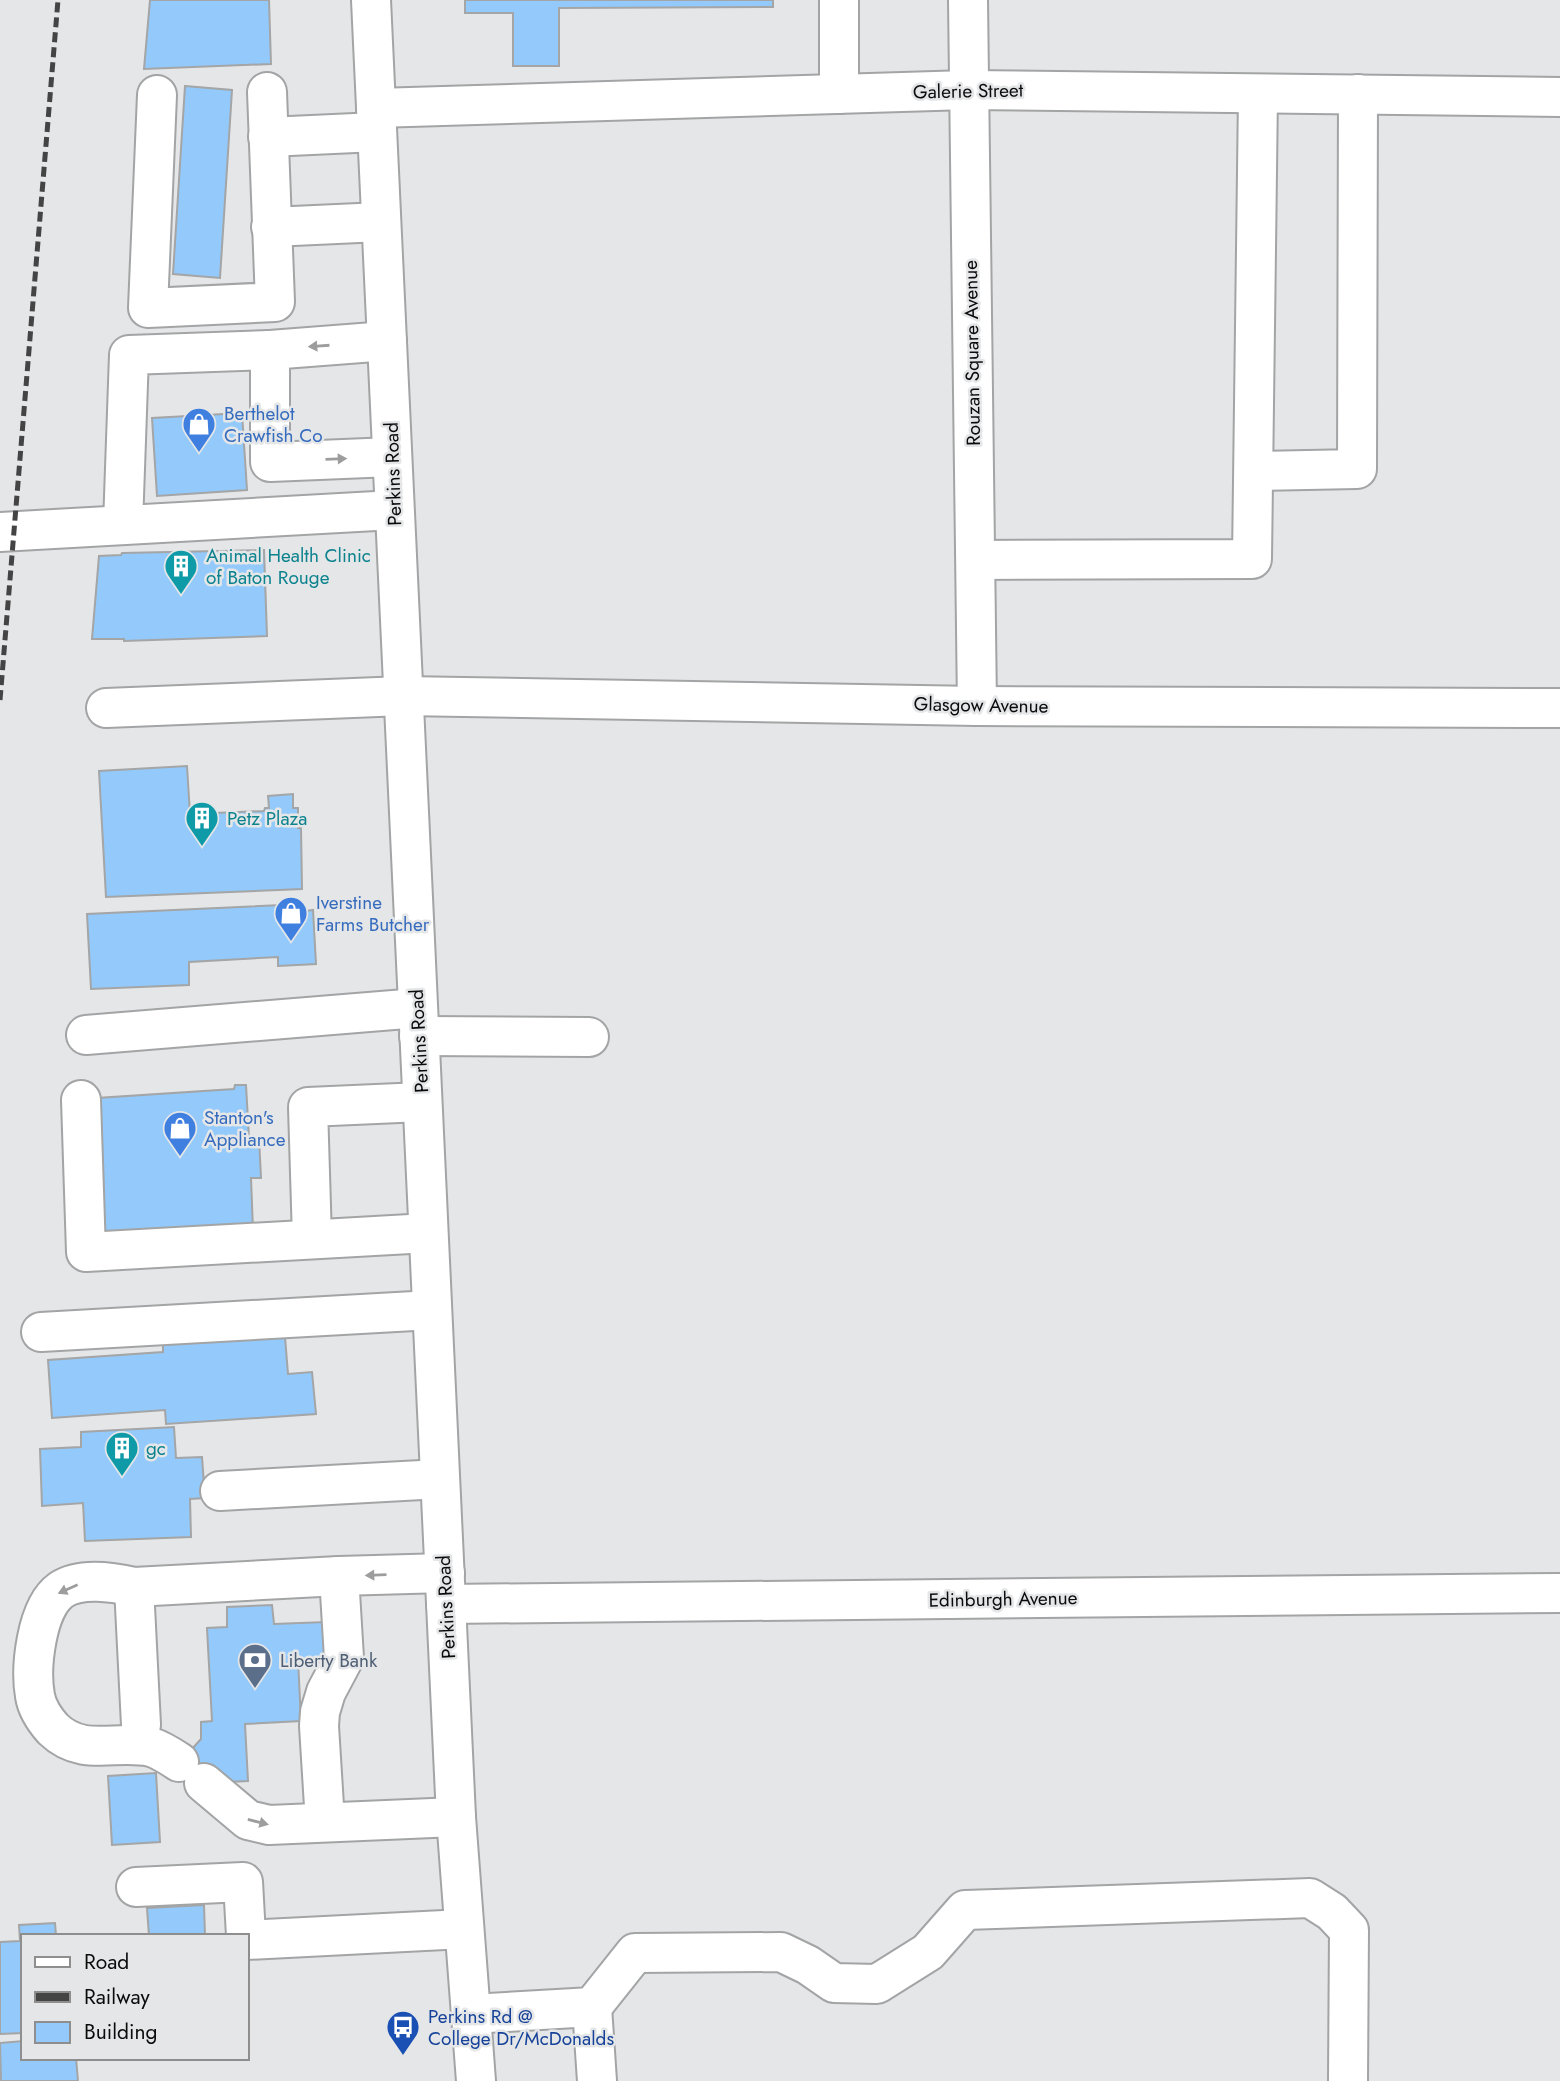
<svg xmlns="http://www.w3.org/2000/svg" width="1560" height="2081" font-family="Jost,sans-serif">
<style>
.building{fill:#93cafb;stroke:#a4a5a6;stroke-width:2}
.lines{fill:none;stroke-linecap:round;stroke-linejoin:round}
.minor-casing{stroke:#a3a4a5;stroke-width:42}
.major-casing{stroke:#a3a4a5;stroke-width:42}
.minor{stroke:#fff;stroke-width:38}
.major{stroke:#fff;stroke-width:38}
.rail{stroke:#444445;stroke-width:5;stroke-dasharray:10 5;stroke-linecap:butt}
.oneway{fill:#9d9d9e}
.labels{text-anchor:middle;dominant-baseline:central;stroke-width:5;stroke-linejoin:round;paint-order:stroke}
.street-label{font-size:19px;fill:#0b0b0c;stroke:#e5e6e7}
.shop-label{font-size:19px;fill:#366cbe;stroke:#e5e6e7;text-anchor:start}
.culture-label{font-size:19px;fill:#0d838f;stroke:#e5e6e7;text-anchor:start}
.service-label{font-size:19px;fill:#4e5e75;stroke:#e5e6e7;text-anchor:start}
.transit-label{font-size:19px;fill:#164399;stroke:#e5e6e7;text-anchor:start}
</style>
<rect width="100%" height="100%" fill="#e5e6e7"/>
<g class="building">
<polygon points="150,0 269,0 271,64 144,69"/>
<polygon points="465,0 773,0 773,7 559,8 559,66 513,66 513,13 465,13"/>
<polygon points="185,86 232,90 220,278 173,274"/>
<polygon points="242,413 247,490 157,496 152,418"/>
<polygon points="264,550 267,636 124,641 124,639 92,639 99,556 121,555 122,553"/>
<polygon points="187,766 190,814 264,811 265,808 269,808 268,796 293,794 293,808 298,808 298,828 301,828 302,889 106,897 99,771"/>
<polygon points="304,904 306,911 313,910 316,964 278,966 278,957 189,962 189,985 91,989 87,914"/>
<polygon points="235,1085 246,1085 249,1138 259,1138 261,1178 251,1178 253,1231 104,1236 97,1098 234,1089"/>
<polygon points="285,1337 288,1374 312,1372 316,1414 166,1424 165,1410 52,1418 48,1360 163,1352 163,1344 176,1344 175,1340 192,1339 191,1343"/>
<polygon points="174,1427 176,1458 202,1457 205,1498 190,1499 191,1537 85,1541 83,1503 42,1506 40,1449 81,1447 81,1432"/>
<polygon points="272,1605 274,1624 326,1622 328,1657 298,1659 301,1721 245,1724 248,1781 204,1783 196,1791 172,1771 201,1739 201,1722 212,1721 207,1628 227,1627 227,1607"/>
<polygon points="156,1773 160,1842 112,1845 108,1776"/>
<polygon points="204,1905 205,1936 149,1936 147,1908"/>
<polygon points="55,1923 56,1936 23,1936 23,2033 0,2034 0,1942 20,1941 19,1925"/>
<polygon points="23,2041 23,2058 76,2058 78,2081 1,2081 0,2043"/>
</g>
<g class="lines">
<defs>
<g id="minor">
<polyline points="839,0 839,94"/>
<polyline points="968,0 977,706"/>
<polyline points="157,95 148,308 275,302 267,92"/>
<polyline points="376,108 968,90 1560,97"/>
<polyline points="268,137 377,132"/>
<polyline points="271,227 381,222"/>
<polyline points="387,341 270,350 270,462 392,457"/>
<polyline points="1254,471 1357,469 1358,94"/>
<polyline points="123,525 129,355 270,350"/>
<polyline points="0,532 394,510"/>
<polyline points="976,560 1252,559 1258,94"/>
<polyline points="106,708 403,696 977,706 1560,708"/>
<polyline points="86,1035 418,1008"/>
<polyline points="419,1036 589,1037"/>
<polyline points="81,1100 86,1252 428,1233"/>
<polyline points="312,1239 308,1107 422,1102"/>
<polyline points="41,1332 432,1310"/>
<polyline points="220,1491 440,1479"/>
<path d="M134,1587c-21,-5 -54,-10 -73,3 -25,18 -31,78 -26,106 2,12 10,24 18,33 30,29 63,10 98,18 10,3 19,9 28,15"/>
<polyline points="446,1604 1560,1593"/>
<polyline points="141,1725 134,1587 339,1576"/>
<polyline points="204,1783 248,1820 269,1825 456,1817"/>
<polyline points="325,1822 319,1726 320,1712 326,1692 344,1658 339,1576 445,1573"/>
<polyline points="136,1887 243,1882 246,1936"/>
<polyline points="247,1940 464,1929"/>
<polyline points="592,2007 597,2081"/>
<polyline points="471,2014 592,2007 635,1953 781,1952 808,1965 834,1983 877,1984 928,1952 965,1910 1310,1898 1332,1912 1349,1930 1348,2081"/>
</g>
<polyline id="major" points="371,0 456,1817 476,2081"/>
</defs>
<use href="#minor" class="minor-casing"/>
<use href="#major" class="major-casing"/>
<use href="#minor" class="minor"/>
<use href="#major" class="major"/>
<polyline class="rail" points="0,700 58,0"/>
</g>
<defs><path id="oneway-solid" d="M-6-.8H1V-3.2L6.5 0L1 3.2V.8H-6Z" transform="scale(1.75)"/></defs>
<g class="oneway">
<use href="#oneway-solid" transform="translate(319 346) rotate(176)"/>
<use href="#oneway-solid" transform="translate(336 459) rotate(-2)"/>
<use href="#oneway-solid" transform="translate(376 1575) rotate(178)"/>
<use href="#oneway-solid" transform="translate(68 1589) rotate(156)"/>
<use href="#oneway-solid" transform="translate(258 1822) rotate(14)"/>
</g>
<defs>
<symbol id="shop-pin" viewBox="-11 -11 22 30"><path d="M0 17L-7.5 6A9.5 9.5 0 1 1 7.5 6Z" fill="#3f7fe0" stroke="#e5e6e7"/><path d="M-5-2.5h2.3a2.7 3.5 0 0 1 5.4 0H5L5.5 6h-11ZM-1.5-2.5h3a1.5 2.3 0 0 0-3 0Z" fill="#fff"/></symbol>
<symbol id="building-pin" viewBox="-11 -11 22 30"><path d="M0 17L-7.5 6A9.5 9.5 0 1 1 7.5 6Z" fill="#0f9aa8" stroke="#e5e6e7"/><path d="M-4-6H4V6H1V3H-1V6H-4ZM-2.5-4.3h1.7v1.8h-1.7ZM.8-4.3h1.7v1.8H.8ZM-2.5-1h1.7V.8h-1.7ZM.8-1h1.7V.8H.8Z" fill="#fff"/></symbol>
<symbol id="bank-pin" viewBox="-11 -11 22 30"><path d="M0 17L-7.5 6A9.5 9.5 0 1 1 7.5 6Z" fill="#5c6f8a" stroke="#e5e6e7"/><path d="M-6-4H6V4H-6ZM0-2.3a2.3 2.3 0 1 0 0 4.6a2.3 2.3 0 1 0 0-4.6Z" fill="#fff"/></symbol>
<symbol id="bus-pin" viewBox="-11 -11 22 30"><path d="M0 17L-7.5 6A9.5 9.5 0 1 1 7.5 6Z" fill="#1a4fb4" stroke="#e5e6e7"/><path d="M-5-6H5V4H4V6H2V4H-2V6H-4V4H-5ZM-3.5-4V0h7V-4ZM-3.5 1.2v1.5H-2V1.2ZM2 1.2v1.5H3.5V1.2Z" fill="#fff"/></symbol>
</defs>
<g fill-rule="evenodd">
<use href="#shop-pin" x="180" y="405" width="38" height="52"/>
<use href="#building-pin" x="162" y="547" width="38" height="52"/>
<use href="#building-pin" x="183" y="799" width="38" height="52"/>
<use href="#shop-pin" x="272" y="894" width="38" height="52"/>
<use href="#shop-pin" x="161" y="1109" width="38" height="52"/>
<use href="#building-pin" x="103" y="1429" width="38" height="52"/>
<use href="#bank-pin" x="236" y="1641" width="38" height="52"/>
<use href="#bus-pin" x="384" y="2008" width="38" height="52"/>
</g>
<g class="labels">
<g class="street-label">
<text transform="translate(968 91) rotate(-1)">Galerie Street</text>
<text transform="translate(972 353) rotate(-91)">Rouzan Square Avenue</text>
<text transform="translate(393 474) rotate(-92)">Perkins Road</text>
<text transform="translate(981 705) rotate(1)">Glasgow Avenue</text>
<text transform="translate(419 1041) rotate(-93)">Perkins Road</text>
<text transform="translate(1003 1599) rotate(-1)">Edinburgh Avenue</text>
<text transform="translate(446 1607) rotate(-93)">Perkins Road</text>
</g>
<g class="shop-label">
<text x="224" y="413">Berthelot<tspan x="224" dy="22">Crawfish Co</tspan></text>
<text x="316" y="902">Iverstine<tspan x="316" dy="22">Farms Butcher</tspan></text>
<text x="204" y="1117">Stanton's<tspan x="204" dy="22">Appliance</tspan></text>
</g>
<g class="culture-label">
<text x="206" y="555">Animal Health Clinic<tspan x="206" dy="22">of Baton Rouge</tspan></text>
<text x="227" y="818">Petz Plaza</text>
<text x="146" y="1448">gc</text>
</g>
<g class="service-label">
<text x="280" y="1660">Liberty Bank</text>
</g>
<g class="transit-label">
<text x="428" y="2016">Perkins Rd @<tspan x="428" dy="22">College Dr/McDonalds</tspan></text>
</g>
</g>
<rect x="21" y="1934" width="228" height="126" fill="#e5e6e7" stroke="#8e8e8f" stroke-width="2"/>
<rect x="35" y="1957" width="35" height="10" fill="#ffffff" stroke="#8e8e8f" stroke-width="2"/>
<text x="84" y="1969" font-size="21" fill="#0b0b0c">Road</text>
<rect x="35" y="1992" width="35" height="10" fill="#444445" stroke="#8e8e8f" stroke-width="2"/>
<text x="84" y="2004" font-size="21" fill="#0b0b0c">Railway</text>
<rect x="35" y="2022" width="35" height="21" fill="#93cafb" stroke="#8e8e8f" stroke-width="2"/>
<text x="84" y="2039" font-size="21" fill="#0b0b0c">Building</text>
</svg>
